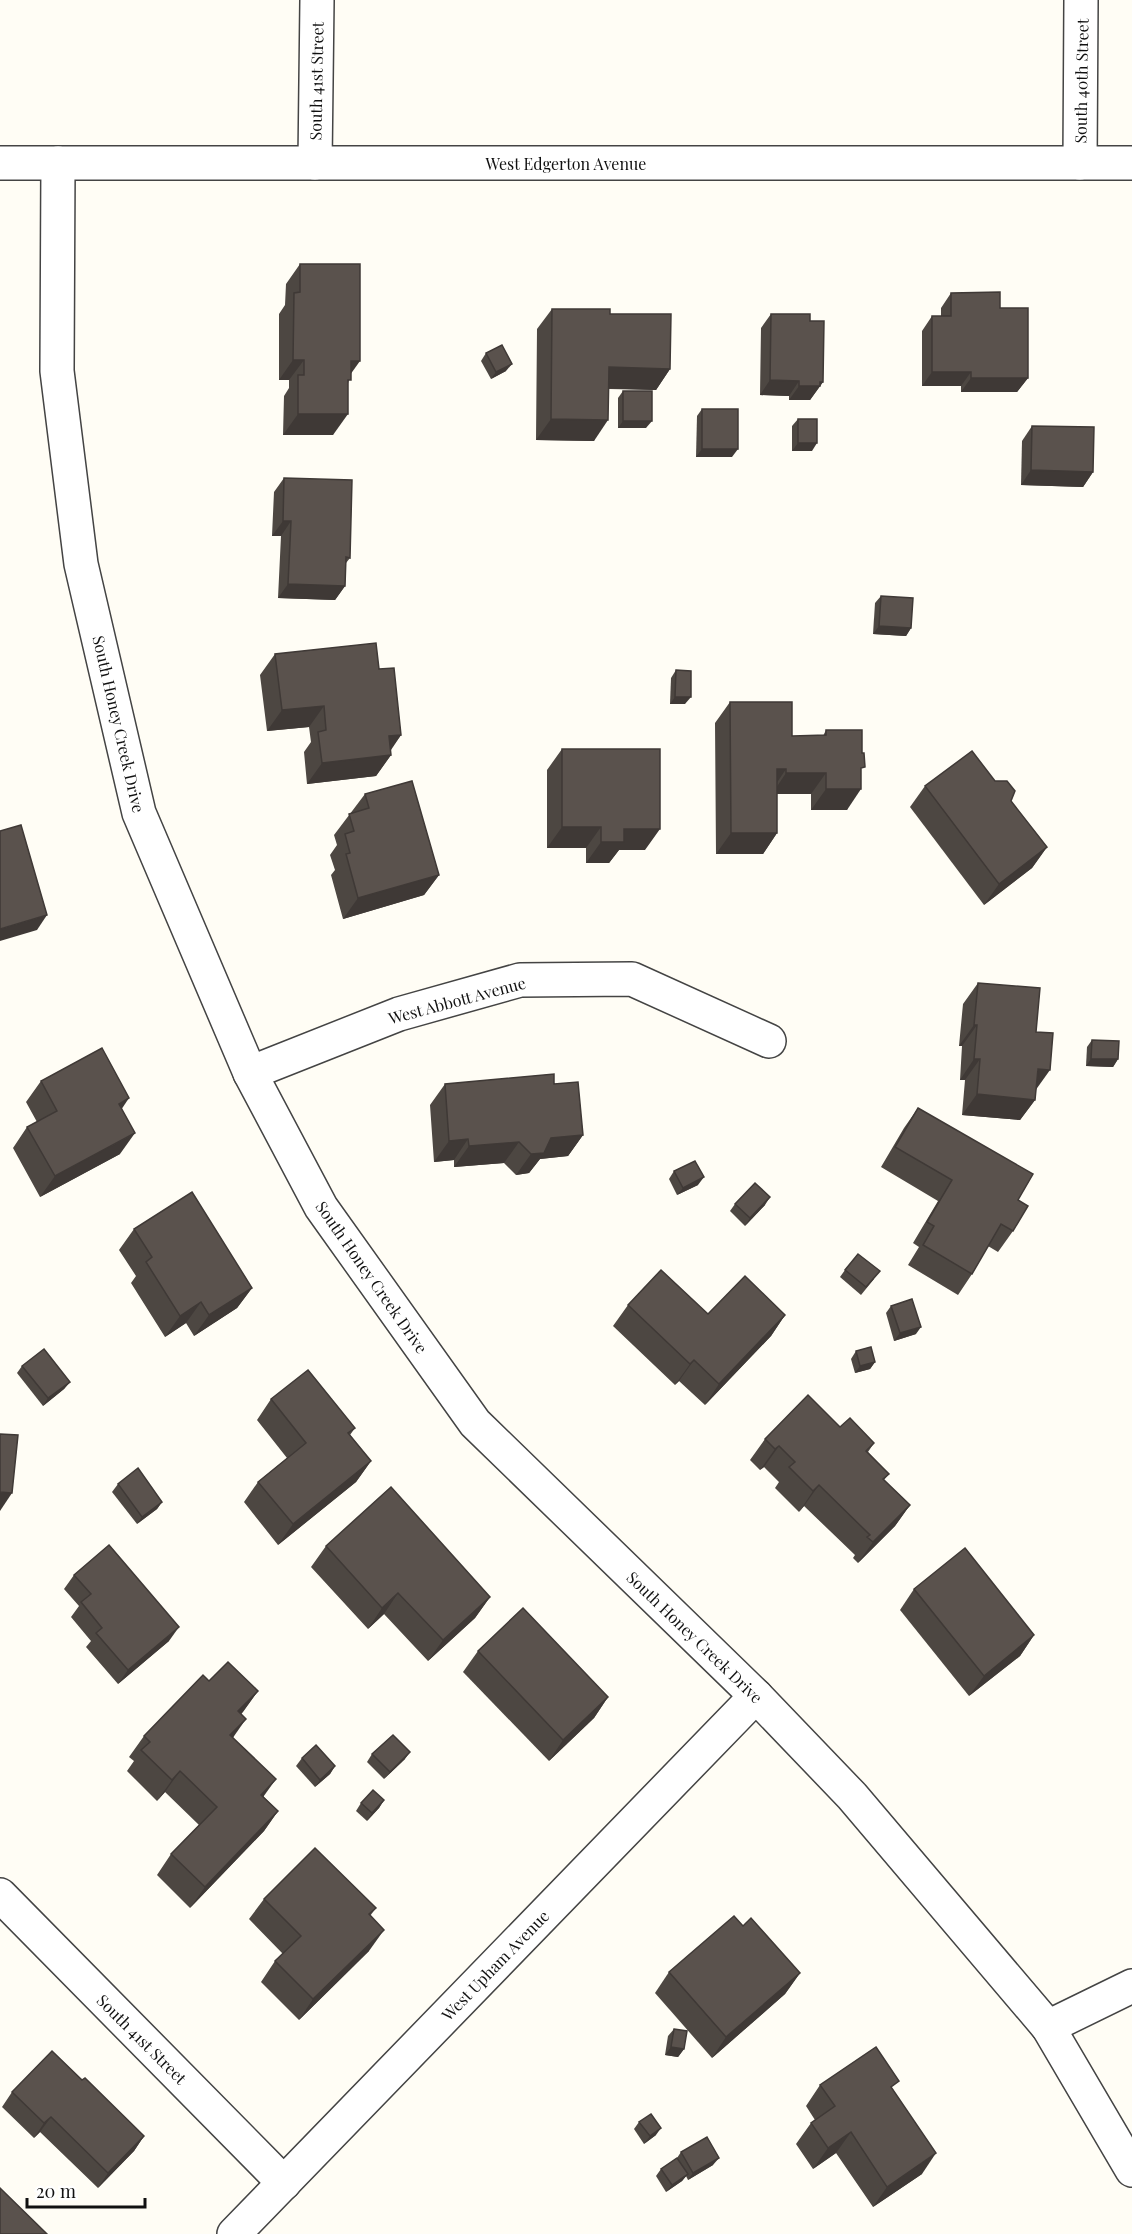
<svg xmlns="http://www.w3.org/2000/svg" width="1132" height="2234" font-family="'Playfair Display',serif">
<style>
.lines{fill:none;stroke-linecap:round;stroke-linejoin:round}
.minor-casing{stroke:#444;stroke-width:36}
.tertiary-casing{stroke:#444;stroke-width:36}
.minor{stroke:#fff;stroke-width:33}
.tertiary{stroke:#fff;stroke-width:33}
.wall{fill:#4d4742}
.shaded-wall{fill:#3f3936}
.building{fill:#5a524d;stroke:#3f3936;stroke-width:1.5}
.labels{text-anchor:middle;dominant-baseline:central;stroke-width:6;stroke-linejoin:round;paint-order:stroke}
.street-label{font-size:16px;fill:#111;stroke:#fff}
</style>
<rect width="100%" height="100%" fill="#fffdf5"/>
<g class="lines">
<defs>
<g id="minor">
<polyline points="58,163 57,371 81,564 139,813 250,1073 321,1207 475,1423 756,1696 852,1796 1048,2027 1132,2170"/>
<polyline points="315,163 317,0"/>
<polyline points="1080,163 1081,0"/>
<polyline points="250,1073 399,1014 520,980 632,979 769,1041"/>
<polyline points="0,1895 284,2183"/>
<polyline points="1048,2027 1132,1986"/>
<polyline points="234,2234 756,1696"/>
</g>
<polyline id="tertiary" points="0,163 1132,163"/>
</defs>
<use href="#minor" class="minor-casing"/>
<use href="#tertiary" class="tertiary-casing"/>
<use href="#minor" class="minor"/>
<use href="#tertiary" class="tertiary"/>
</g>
<g class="wall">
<polygon points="300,264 351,373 333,435 283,435 284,396 289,388 289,380 279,380 279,314 285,305 286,284"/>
<polygon points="951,293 1000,308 1028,378 1017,392 961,392 961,386 922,386 922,331 932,316 941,316 941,308"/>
<polygon points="552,309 610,314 670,369 656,390 609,389 594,441 536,440 537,329"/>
<polygon points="771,314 810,321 823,382 810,400 789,400 789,396 760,395 761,328"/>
<polygon points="486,353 506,371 491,379 481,361"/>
<polygon points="623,391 646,428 618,428 618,398"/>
<polygon points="702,409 732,457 696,457 697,416"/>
<polygon points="798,419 812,451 792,451 792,426"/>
<polygon points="1032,426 1093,472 1083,487 1021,485 1022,441"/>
<polygon points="284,478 350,558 346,563 345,586 335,600 278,598 281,536 272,536 274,492"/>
<polygon points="881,596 911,628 906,636 873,634 875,603"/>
<polygon points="275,654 379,669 401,735 390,750 391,755 376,776 307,784 304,752 311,742 309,727 267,731 260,675"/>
<polygon points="676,670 685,704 670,704 671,678"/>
<polygon points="730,702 792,736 823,736 826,730 861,773 847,810 811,810 811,794 777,794 777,833 763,854 716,854 715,723"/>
<polygon points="562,749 645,850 619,850 609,863 586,863 586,848 547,848 547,770"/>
<polygon points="925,786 1011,801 1047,847 1032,868 984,905 910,807"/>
<polygon points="365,794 439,875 424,895 343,919 331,875 335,870 330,855 337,845 334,835"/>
<polygon points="978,983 1036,1032 1036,1090 1035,1100 1020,1120 962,1115 965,1080 960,1080 962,1046 959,1046 963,1004"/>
<polygon points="1092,1040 1118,1059 1113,1067 1086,1066 1087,1047"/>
<polygon points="41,1081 120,1154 40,1197 13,1148 27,1127 37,1122 26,1102"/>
<polygon points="445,1084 554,1084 583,1135 568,1156 540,1159 529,1173 516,1175 504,1163 454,1167 454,1160 434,1162 430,1105"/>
<polygon points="918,1108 1018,1200 1013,1231 998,1252 988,1246 972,1274 958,1295 908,1265 919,1247 913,1243 938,1201 881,1167 904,1128"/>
<polygon points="674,1171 698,1185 677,1195 669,1179"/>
<polygon points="735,1204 765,1205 745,1226 730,1211"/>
<polygon points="134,1229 252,1288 237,1308 194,1336 186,1323 165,1337 131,1283 136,1276 119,1250"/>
<polygon points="845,1270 874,1279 861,1295 840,1277"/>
<polygon points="628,1305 708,1314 785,1315 771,1336 705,1405 679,1381 675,1385 613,1326"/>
<polygon points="891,1306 916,1334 894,1341 886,1313"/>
<polygon points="856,1351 875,1362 870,1369 855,1373 851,1359"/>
<polygon points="22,1366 70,1382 64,1389 43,1406 17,1373"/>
<polygon points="271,1399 355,1428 350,1435 371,1461 356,1482 278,1545 244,1502 258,1482 287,1458 257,1420"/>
<polygon points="840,1427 874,1443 868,1452 889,1474 884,1480 910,1505 895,1526 858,1563 853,1558 855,1555 804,1506 799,1512 775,1488 779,1482 764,1467 760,1470 750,1460 765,1439"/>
<polygon points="118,1484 162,1502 157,1509 137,1524 112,1492"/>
<polygon points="326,1546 490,1597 475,1618 428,1661 384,1614 368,1629 311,1567"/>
<polygon points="74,1575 169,1641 118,1684 86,1647 91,1641 71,1617 79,1606 64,1589"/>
<polygon points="914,1589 1034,1635 1020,1656 969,1696 900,1610"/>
<polygon points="478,1651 608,1697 594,1718 549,1761 463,1672"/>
<polygon points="209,1681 258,1691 241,1714 233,1738 264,1797 278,1811 264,1831 190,1908 157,1875 171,1854 199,1825 165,1792 157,1801 127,1771 134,1761 129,1757 144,1736"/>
<polygon points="372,1754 405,1759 384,1779 367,1762"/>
<polygon points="302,1758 335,1766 330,1774 315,1787 296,1766"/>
<polygon points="384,1800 379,1808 367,1821 356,1811 361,1803"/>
<polygon points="264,1899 376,1908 370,1916 369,1951 299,2020 261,1982 275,1961 283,1954 249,1919"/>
<polygon points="743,1926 800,1973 785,1994 712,2058 655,1993 669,1972"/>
<polygon points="674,2029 684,2049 678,2057 665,2055 668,2036"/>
<polygon points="82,2080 144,2136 134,2151 98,2188 40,2132 34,2138 2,2107 12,2092"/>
<polygon points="820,2085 893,2089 922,2174 873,2207 836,2153 813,2169 796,2144 811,2123 815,2120 806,2106"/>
<polygon points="639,2122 656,2135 644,2144 634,2129"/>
<polygon points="681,2152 713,2165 688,2180 686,2176 682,2181 666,2192 656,2176 661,2169 677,2158"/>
</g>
<g class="shaded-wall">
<polygon points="293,360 304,360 289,380 279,380"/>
<polygon points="351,361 360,361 345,382"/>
<polygon points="512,364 506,371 491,379 496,372"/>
<polygon points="609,367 670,369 656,390 595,388"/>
<polygon points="932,372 971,372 961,386 922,386"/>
<polygon points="971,378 1028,378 1017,392 961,392"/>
<polygon points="770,380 799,381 789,396 760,395"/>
<polygon points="820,382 823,382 810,400 789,400 799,386"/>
<polygon points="298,414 348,414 333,435 283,435"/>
<polygon points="551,419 608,420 594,441 536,440"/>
<polygon points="623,421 652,421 646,428 618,428"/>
<polygon points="798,443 817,443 812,451 792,451"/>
<polygon points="702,449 738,449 732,457 696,457"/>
<polygon points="1031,470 1093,472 1083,487 1021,485"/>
<polygon points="283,521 291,521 281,536 272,536"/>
<polygon points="288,584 345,586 335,600 278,598"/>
<polygon points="879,626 911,628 906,636 873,634"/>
<polygon points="675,697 691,697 685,704 670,704"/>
<polygon points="324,706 309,727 267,731 282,710"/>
<polygon points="401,735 387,756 389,736"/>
<polygon points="391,755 376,776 307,784 322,763"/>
<polygon points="777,769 786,769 772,790"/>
<polygon points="786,773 826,773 811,794 772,794"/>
<polygon points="826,789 861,789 847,810 811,810"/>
<polygon points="562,827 601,827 586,848 547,848"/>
<polygon points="624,829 660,829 645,850 619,850 609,863 586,863 601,842"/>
<polygon points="731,833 777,833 763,854 716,854"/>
<polygon points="1047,847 1032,868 984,905 999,884"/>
<polygon points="439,875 424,895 343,919 358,898"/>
<polygon points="47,915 37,930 0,941 0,929"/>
<polygon points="974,1025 977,1025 962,1046 959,1046"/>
<polygon points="974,1059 980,1059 965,1080 960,1080"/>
<polygon points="1091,1059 1118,1059 1113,1067 1086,1066"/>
<polygon points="1038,1069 1050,1070 1035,1091"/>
<polygon points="977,1094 1035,1100 1020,1120 962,1115"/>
<polygon points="129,1098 115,1119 119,1104"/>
<polygon points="135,1133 120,1154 40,1197 55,1176"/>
<polygon points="583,1135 568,1156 540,1159 529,1173 516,1175 531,1154 551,1138"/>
<polygon points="468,1139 454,1160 434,1162 449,1141"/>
<polygon points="519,1142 504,1163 454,1167 469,1146"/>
<polygon points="704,1177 698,1185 677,1195 683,1188"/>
<polygon points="770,1197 765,1205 745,1226 750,1218"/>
<polygon points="252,1288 237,1308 194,1336 209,1315"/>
<polygon points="201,1302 186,1323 165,1337 180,1316"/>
<polygon points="785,1315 771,1336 705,1405 719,1384"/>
<polygon points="921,1327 916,1334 894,1341 900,1333"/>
<polygon points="694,1360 679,1381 675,1385 690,1364"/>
<polygon points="875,1362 870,1369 855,1373 860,1366"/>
<polygon points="70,1382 64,1389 43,1406 48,1398"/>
<polygon points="779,1446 764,1467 760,1470 775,1449"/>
<polygon points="371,1461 356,1482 278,1545 293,1524"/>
<polygon points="819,1485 804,1506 799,1512 813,1491"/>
<polygon points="0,1492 12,1493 0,1511"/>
<polygon points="162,1502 157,1509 137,1524 142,1517"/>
<polygon points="910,1505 895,1526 858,1563 873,1542"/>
<polygon points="398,1593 384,1614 368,1629 382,1608"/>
<polygon points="490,1597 475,1618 428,1661 443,1640"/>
<polygon points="179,1627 169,1641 118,1684 128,1670"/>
<polygon points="1034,1635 1020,1656 969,1696 984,1676"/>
<polygon points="258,1691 243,1712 224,1732 238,1711"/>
<polygon points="608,1697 594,1718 549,1761 563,1740"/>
<polygon points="246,1719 232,1739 230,1735"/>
<polygon points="410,1752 405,1759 384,1779 390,1772"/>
<polygon points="335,1766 330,1774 315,1787 320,1780"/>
<polygon points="180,1771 165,1792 157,1801 172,1780"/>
<polygon points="276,1779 261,1800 261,1795"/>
<polygon points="384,1800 379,1808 367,1821 372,1813"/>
<polygon points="278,1811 264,1831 190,1908 205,1887"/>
<polygon points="384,1930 369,1951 299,2020 313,1999"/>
<polygon points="800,1973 785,1994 712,2058 726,2037"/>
<polygon points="671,2047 684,2049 678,2057 665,2055"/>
<polygon points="51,2117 40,2132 34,2138 44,2123"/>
<polygon points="661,2128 656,2135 644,2144 650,2136"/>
<polygon points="851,2132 836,2153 813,2169 828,2148"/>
<polygon points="144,2136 134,2151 98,2188 108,2173"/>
<polygon points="936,2153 922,2174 873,2207 887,2187"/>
<polygon points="719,2158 713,2165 688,2180 693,2173"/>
<polygon points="688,2174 682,2181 666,2192 672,2185"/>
</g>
<g class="building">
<polygon points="300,264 360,264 360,361 351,361 351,380 348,380 348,414 298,414 298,375 304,375 304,360 293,360 294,293 300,292"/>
<polygon points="1000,292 1000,308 1028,308 1028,378 971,378 971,372 932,372 932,316 951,316 951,293"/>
<polygon points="552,309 610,309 610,314 671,314 670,369 609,367 608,420 551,419"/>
<polygon points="771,314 810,314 810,321 824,321 823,382 820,382 820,386 799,386 799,381 770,380"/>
<polygon points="502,345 512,364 496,372 486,353"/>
<rect x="623" y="391" width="29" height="30"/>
<rect x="702" y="409" width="36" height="40"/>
<rect x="798" y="419" width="19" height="24"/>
<polygon points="1032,426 1094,427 1093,472 1031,470"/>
<polygon points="284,478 352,480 350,558 346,557 345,586 288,584 291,521 283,521"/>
<polygon points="881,596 913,598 911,628 879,626"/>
<polygon points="376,643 379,669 394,668 401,735 389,736 391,755 322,763 318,732 326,730 324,706 282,710 275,654"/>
<polygon points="676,670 691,671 691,697 675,697"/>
<polygon points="730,702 792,702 792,736 826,735 826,730 862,730 862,753 864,753 865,767 861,768 861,789 826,789 826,773 786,773 786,769 777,769 777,833 731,833"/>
<polygon points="562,749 660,749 660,829 624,829 624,842 601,842 601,827 562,827"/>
<polygon points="972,751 995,781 1007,781 1015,791 1011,801 1047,847 999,884 925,786"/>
<polygon points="412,781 439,875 358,898 346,854 350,853 345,834 354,831 349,814 369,808 365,794"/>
<polygon points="21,825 47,915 0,929 0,831"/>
<polygon points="978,983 1040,988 1036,1032 1053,1033 1050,1070 1038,1069 1035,1100 977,1094 980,1059 974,1059 977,1025 974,1025"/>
<polygon points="1092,1040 1119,1041 1118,1059 1091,1059"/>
<polygon points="102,1048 129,1098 119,1104 135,1133 55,1176 27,1127 57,1111 41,1081"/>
<polygon points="554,1074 554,1084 578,1082 583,1135 551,1138 544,1153 531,1154 519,1142 469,1146 468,1139 449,1141 445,1084"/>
<polygon points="918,1108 1033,1174 1018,1200 1028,1206 1013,1231 1001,1224 972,1274 923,1245 934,1226 927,1222 952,1180 895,1147"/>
<polygon points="695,1161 704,1177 683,1188 674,1171"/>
<polygon points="755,1183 770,1197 750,1218 735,1204"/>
<polygon points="192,1192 252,1288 209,1315 201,1302 180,1316 146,1262 152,1257 134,1229"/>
<polygon points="858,1254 880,1271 866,1287 845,1270"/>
<polygon points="661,1270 708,1314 745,1276 785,1315 719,1384 694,1360 690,1364 628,1305"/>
<polygon points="912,1299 921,1327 900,1333 891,1306"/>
<polygon points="871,1347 875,1362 860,1366 856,1351"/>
<polygon points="44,1349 70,1382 48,1398 22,1366"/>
<polygon points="308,1370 355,1428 348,1433 371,1461 293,1524 258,1482 306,1443 271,1399"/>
<polygon points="808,1395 840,1427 850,1418 874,1443 866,1451 889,1474 883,1479 910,1505 873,1542 867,1537 870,1535 819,1485 813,1491 789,1467 795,1462 779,1446 775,1449 765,1439"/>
<polygon points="0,1434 18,1435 12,1493 0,1492"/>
<polygon points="138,1468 162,1502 142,1517 118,1484"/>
<polygon points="391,1487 490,1597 443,1640 398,1593 382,1608 326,1546"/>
<polygon points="109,1545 179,1627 128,1670 96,1633 102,1628 81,1602 91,1594 74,1575"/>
<polygon points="965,1548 1034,1635 984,1676 914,1589"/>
<polygon points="523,1608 608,1697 563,1740 478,1651"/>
<polygon points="228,1662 258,1691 238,1711 246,1719 230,1735 276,1779 261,1795 278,1811 205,1887 171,1854 217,1807 180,1771 172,1780 141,1750 150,1742 144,1736 203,1675 209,1681"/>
<polygon points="393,1735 410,1752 390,1772 372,1754"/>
<polygon points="316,1745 335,1766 320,1780 302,1758"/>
<polygon points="373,1790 384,1800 372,1813 361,1803"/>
<polygon points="315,1848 376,1908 369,1914 384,1930 313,1999 275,1961 301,1936 264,1899"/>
<polygon points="734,1916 743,1926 751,1918 800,1973 726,2037 669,1972"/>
<polygon points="674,2029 687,2031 684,2049 671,2047"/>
<polygon points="876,2047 899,2081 891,2087 936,2153 887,2187 851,2132 828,2148 811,2123 835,2106 820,2085"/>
<polygon points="52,2051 82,2080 85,2078 144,2136 108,2173 51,2117 44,2123 12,2092"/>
<polygon points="651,2114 661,2128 650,2136 639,2122"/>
<polygon points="707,2137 719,2158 693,2173 681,2152"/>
<polygon points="677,2158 688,2174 672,2185 661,2169"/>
<polygon points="0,2188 47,2234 0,2234"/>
</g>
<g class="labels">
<g class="street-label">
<text transform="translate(316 81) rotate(-89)">South 41st Street</text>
<text transform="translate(1081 81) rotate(-89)">South 40th Street</text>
<text x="566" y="163">West Edgerton Avenue</text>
<text transform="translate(119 724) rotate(77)">South Honey Creek Drive</text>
<text transform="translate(457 1000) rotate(-15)">West Abbott Avenue</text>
<text transform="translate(372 1277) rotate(55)">South Honey Creek Drive</text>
<text transform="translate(695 1637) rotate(44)">South Honey Creek Drive</text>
<text transform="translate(495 1965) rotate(-46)">West Upham Avenue</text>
<text transform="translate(142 2039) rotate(45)">South 41st Street</text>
</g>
</g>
<path d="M27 2198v9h118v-9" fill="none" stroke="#111111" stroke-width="3"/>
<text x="36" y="2198" font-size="18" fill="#111111" stroke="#ffffff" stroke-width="4.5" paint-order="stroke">20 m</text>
</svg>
